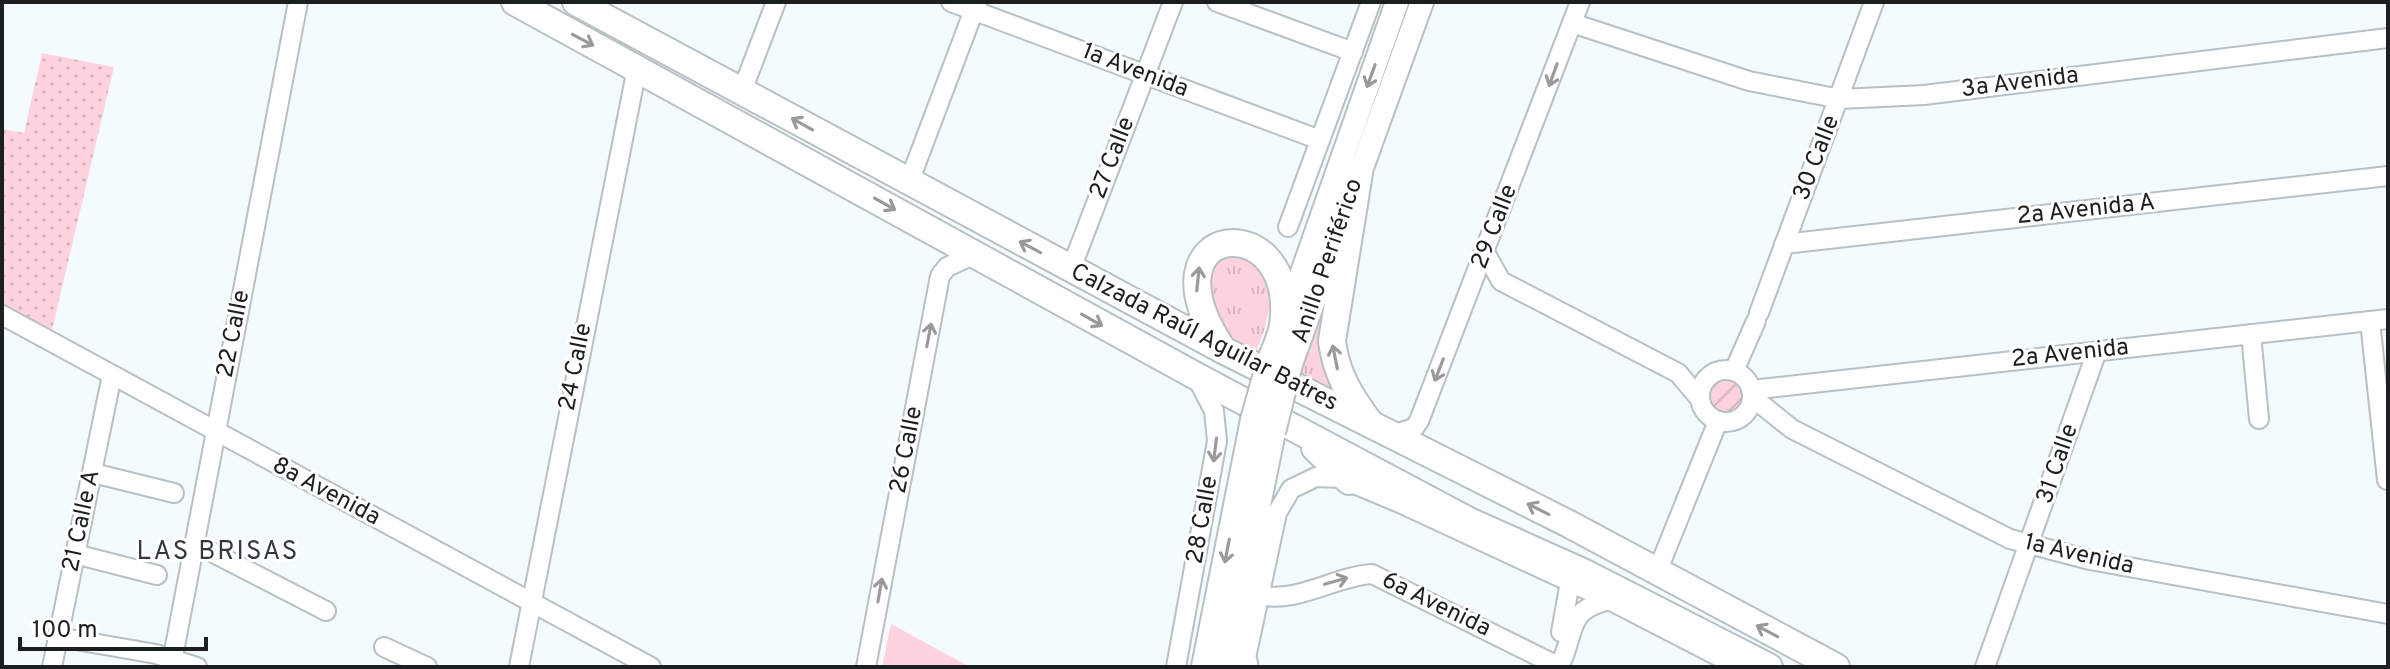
<svg xmlns="http://www.w3.org/2000/svg" width="2390" height="669" font-family="Overpass,sans-serif">
<style>
.grass{fill:url(#grass-tufts)}
.park{fill:url(#park-dots)}
.garden{fill:url(#garden-furrows)}
.pitch{fill:#fed2df}
.lines{fill:none;stroke-linecap:round;stroke-linejoin:round}
.minor-casing{stroke:#b7c0c4;stroke-width:22}
.major-casing{stroke:#b7c0c4;stroke-width:26}
.highway-casing{stroke:#b7c0c4;stroke-width:30}
.minor{stroke:#fff;stroke-width:18}
.major{stroke:#fff;stroke-width:22}
.highway{stroke:#fff;stroke-width:26}
.major-bridge-casing{stroke:#b7c0c4;stroke-width:26;stroke-linecap:butt}
.highway-bridge-casing{stroke:#b7c0c4;stroke-width:30;stroke-linecap:butt}
.major-bridge{stroke:#fff;stroke-width:22}
.highway-bridge{stroke:#fff;stroke-width:26}
.oneway{stroke:#999a9b}
.labels{text-anchor:middle;dominant-baseline:central;stroke-width:6;stroke-linejoin:round;paint-order:stroke}
.street-label{font-size:24px;fill:#1c1f20;stroke:#fff}
.neighbourhood-label{font-size:26px;letter-spacing:2px;fill:#32393c;stroke:#fff}
</style>
<defs>
<pattern id="grass-tufts" width="24" height="20" patternUnits="userSpaceOnUse" patternTransform="scale(2)"><rect width="24" height="20" fill="#fed2df"/><path d="M3 7l-1-3M5 7V3M7 7l1-3M15 17l-1-3M17 17v-4M19 17l1-3" fill="none" stroke="#d9b4bf"/></pattern>
<pattern id="park-dots" width="8" height="8" patternUnits="userSpaceOnUse" patternTransform="scale(2)"><rect width="8" height="8" fill="#fed2df"/><path d="M2 2h.1M6 6h.1" fill="none" stroke="#d9b4bf" stroke-width="1.8" stroke-linecap="round"/></pattern>
<pattern id="garden-furrows" width="10" height="10" patternUnits="userSpaceOnUse" patternTransform="scale(2)"><rect width="10" height="10" fill="#fed2df"/><path d="M-1 1l2-2M0 10L10 0M9 11l2-2" fill="none" stroke="#d9b4bf"/></pattern>
</defs>
<rect width="100%" height="100%" fill="#f4fbfe"/>
<g class="grass">
<polygon points="1346,215 1323,323 1353,406 1294,375"/>
<path d="M1228,251c9,4 24,8 29,14 24,28 8,64 -3,92l-25,-11 -21,-38 5,-49z"/>
</g>
<polygon class="park" points="42,53 114,67 52,330 2,305 2,129 24,133"/>
<circle class="garden" cx="1726" cy="396" r="22"/>
<polygon class="pitch" points="891,624 970,667 882,667"/>
<g class="lines">
<defs>
<g id="minor">
<polyline points="951,2 1320,140"/>
<polyline points="1217,2 1353,52"/>
<polyline points="1572,23 1749,81 1840,99 1924,95 2388,38"/>
<polyline points="742,91 776,2"/>
<polyline points="909,182 977,2"/>
<polyline points="1288,227 1371,2"/>
<polyline points="1784,244 2388,176"/>
<polyline points="1486,254 1501,281 1678,373 1700,399"/>
<polyline points="1071,269 1173,2"/>
<polyline points="1759,313 1874,2"/>
<polyline points="2,315 651,667"/>
<polyline points="2370,321 2387,480"/>
<polyline points="2251,334 2259,419"/>
<circle cx="1726" cy="396" r="26"/>
<polyline points="1734,371 1756,321"/>
<polyline points="1751,390 2388,319"/>
<polyline points="1752,397 1792,429 2010,539 2090,560 2388,614"/>
<polyline points="1391,435 1414,428 1419,421 1580,2"/>
<polyline points="93,473 174,493"/>
<polyline points="194,543 326,611"/>
<polyline points="75,554 157,575"/>
<polyline points="1657,572 1718,421"/>
<path d="M1260,595c36,9 76,-19 112,-21l188,93"/>
<polyline points="1561,632 1570,582"/>
<polyline points="58,637 156,654 197,667"/>
<polyline points="384,647 427,667"/>
<polyline points="52,667 112,375"/>
<polyline points="171,667 298,2"/>
<polyline points="519,667 637,68"/>
<polyline points="866,667 940,276 947,267 975,254"/>
<polyline points="1176,667 1217,441 1214,411 1196,376"/>
<polyline points="1244,667 1277,513 1291,489 1316,477 1340,478 1402,504 1609,600 1739,667"/>
<path d="M1559,667c18,-35 5,-56 50,-67"/>
<polyline points="1985,667 2097,351"/>
</g>
<g id="major">
<polyline points="1286,318 1397,2"/>
<polyline points="1291,364 1422,2"/>
<polyline points="1226,667 1274,432"/>
</g>
<g id="highway">
<polyline points="515,2 1196,376 1469,521 1585,573 1769,667"/>
<polyline points="576,2 1223,350 1569,524 1836,667"/>
<path d="M1359,173l-27,168c4,33 18,55 37,81"/>
<path d="M1223,350c-87,-130 76,-146 60,-24 -2,11 -8,23 -12,34"/>
<polyline points="1315,448 1349,481"/>
<polyline points="1205,667 1254,420"/>
<polyline points="1243,667 1244,663"/>
</g>
</defs>
<use href="#minor" class="minor-casing"/>
<use href="#major" class="major-casing"/>
<use href="#highway" class="highway-casing"/>
<use href="#minor" class="minor"/>
<use href="#major" class="major"/>
<use href="#highway" class="highway"/>
<defs>
<polyline id="major-bridge" points="1274,432 1291,364"/>
<polyline id="highway-bridge" points="1254,420 1271,360"/>
</defs>
<use href="#major-bridge" class="major-bridge-casing"/>
<use href="#highway-bridge" class="highway-bridge-casing"/>
<use href="#major-bridge" class="major-bridge"/>
<use href="#highway-bridge" class="highway-bridge"/>
</g>
<defs><path id="oneway-shaft" d="M-6 0H5M1.5-3L5.5 0L1.5 3" fill="none" stroke-width="1.6" stroke-linecap="round" stroke-linejoin="round" transform="scale(2)"/></defs>
<g class="oneway">
<use href="#oneway-shaft" transform="translate(583 40) rotate(28)"/>
<use href="#oneway-shaft" transform="translate(1553 75) rotate(110)"/>
<use href="#oneway-shaft" transform="translate(1371 76) rotate(110)"/>
<use href="#oneway-shaft" transform="translate(802 124) rotate(-151)"/>
<use href="#oneway-shaft" transform="translate(885 204) rotate(29)"/>
<use href="#oneway-shaft" transform="translate(1030 247) rotate(-152)"/>
<use href="#oneway-shaft" transform="translate(1198 279) rotate(-84)"/>
<use href="#oneway-shaft" transform="translate(1092 320) rotate(29)"/>
<use href="#oneway-shaft" transform="translate(929 335) rotate(-79)"/>
<use href="#oneway-shaft" transform="translate(1335 357) rotate(-101)"/>
<use href="#oneway-shaft" transform="translate(1439 370) rotate(111)"/>
<use href="#oneway-shaft" transform="translate(1215 450) rotate(97)"/>
<use href="#oneway-shaft" transform="translate(1538 509) rotate(-153)"/>
<use href="#oneway-shaft" transform="translate(1227 551) rotate(101)"/>
<use href="#oneway-shaft" transform="translate(1336 581) rotate(-16)"/>
<use href="#oneway-shaft" transform="translate(880 590) rotate(-80)"/>
<use href="#oneway-shaft" transform="translate(1767 631) rotate(-152)"/>
</g>
<g class="labels">
<g class="street-label">
<text transform="translate(1135 71) rotate(21)">1a Avenida</text>
<text transform="translate(2020 83) rotate(-7)">3a Avenida</text>
<text transform="translate(1113 158) rotate(-69)">27 Calle</text>
<text transform="translate(1817 158) rotate(-69)">30 Calle</text>
<text transform="translate(2086 210) rotate(-6)">2a Avenida A</text>
<text transform="translate(1495 227) rotate(-69)">29 Calle</text>
<text transform="translate(1328 261) rotate(-71)">Anillo Periférico</text>
<text transform="translate(234 334) rotate(-79)">22 Calle</text>
<text transform="translate(1204 338) rotate(27)">Calzada Raúl Aguilar Batres</text>
<text transform="translate(2070 354) rotate(-6)">2a Avenida</text>
<text transform="translate(576 367) rotate(-79)">24 Calle</text>
<text transform="translate(907 450) rotate(-79)">26 Calle</text>
<text transform="translate(2058 464) rotate(-71)">31 Calle</text>
<text transform="translate(326 492) rotate(28)">8a Avenida</text>
<text transform="translate(1203 520) rotate(-80)">28 Calle</text>
<text transform="translate(82 521) rotate(-78)">21 Calle A</text>
<text transform="translate(2079 555) rotate(13)">1a Avenida</text>
<text transform="translate(1436 605) rotate(26)">6a Avenida</text>
</g>
<g class="neighbourhood-label">
<text x="218" y="552">LAS BRISAS</text>
</g>
</g>
<rect width="2390" height="669" fill="none" stroke="#1c1f20" stroke-width="8"/>
<path d="M20 637v12h186v-12" fill="none" stroke="#1c1f20" stroke-width="4"/>
<text x="32" y="637" font-size="24" fill="#1c1f20" stroke="#ffffff" stroke-width="6" paint-order="stroke">100 m</text>
</svg>
